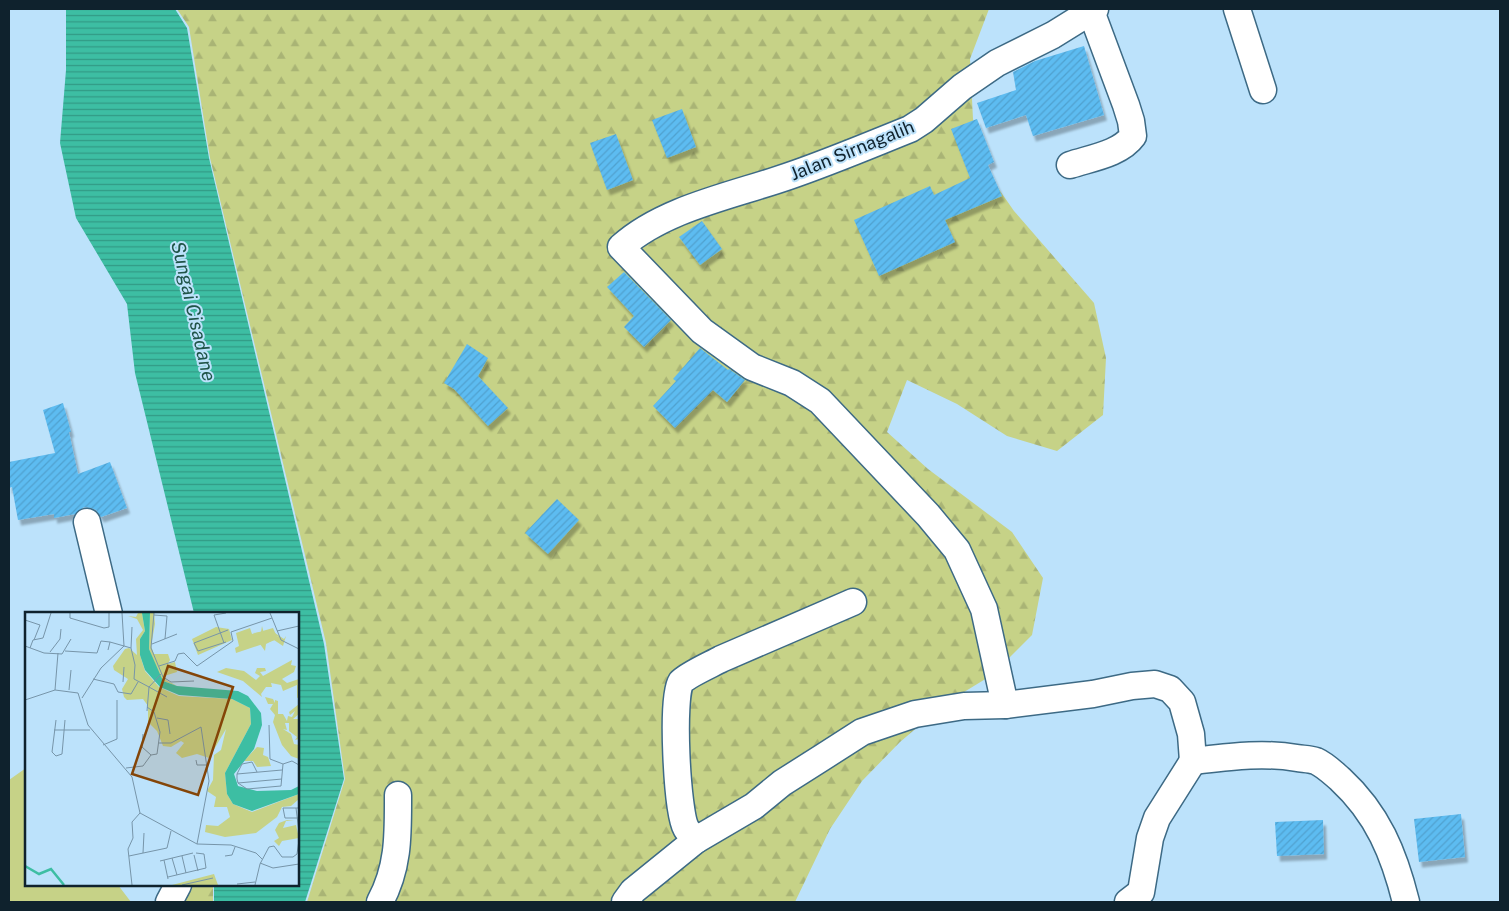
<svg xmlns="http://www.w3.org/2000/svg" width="1509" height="911" font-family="'Public Sans',sans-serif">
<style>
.forest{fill:url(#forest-firs)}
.pitch{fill:#c6d287}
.water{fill:url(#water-rules)}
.building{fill:url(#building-hatch);filter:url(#shadow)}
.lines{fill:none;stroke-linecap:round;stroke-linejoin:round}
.minor-casing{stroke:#3d6a85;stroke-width:29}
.minor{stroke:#fff;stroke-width:26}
.labels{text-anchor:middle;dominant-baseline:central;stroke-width:4;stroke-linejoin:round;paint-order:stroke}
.street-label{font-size:18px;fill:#0f222d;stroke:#bce2fb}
.water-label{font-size:19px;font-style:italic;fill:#205448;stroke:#bce2fb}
.inset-river{fill:none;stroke:#3dbea3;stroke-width:2.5}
.inset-road{fill:none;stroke:#7795a9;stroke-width:1}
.view{fill:#844508;fill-opacity:0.15;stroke:#844508;stroke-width:2.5}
.inset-edge{fill:none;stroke:#0f222d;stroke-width:2.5}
</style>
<defs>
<pattern id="forest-firs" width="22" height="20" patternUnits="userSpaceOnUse" patternTransform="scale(1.25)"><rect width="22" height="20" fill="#c6d287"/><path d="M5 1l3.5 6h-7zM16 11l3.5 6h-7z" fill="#a9b475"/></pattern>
<pattern id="water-rules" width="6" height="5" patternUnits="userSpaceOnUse" patternTransform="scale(1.25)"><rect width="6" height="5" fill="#3dbea3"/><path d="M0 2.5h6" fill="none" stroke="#329a85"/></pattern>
<pattern id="building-hatch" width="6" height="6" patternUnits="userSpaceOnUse" patternTransform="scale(1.25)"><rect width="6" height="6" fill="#5dbcf1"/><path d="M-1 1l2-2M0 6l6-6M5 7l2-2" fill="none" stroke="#50a1cf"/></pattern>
<filter id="shadow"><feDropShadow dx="3" dy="5.5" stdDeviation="1" flood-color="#0004"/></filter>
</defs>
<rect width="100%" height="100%" fill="#bce2fb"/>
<g class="forest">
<polygon points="177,9 989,9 970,59 973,119 989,175 1014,211 1094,303 1106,358 1103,415 1057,451 1007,436 957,404 907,380 887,432 928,469 1012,532 1043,578 1032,635 992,675 946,703 900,742 862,781 830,829 795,902 307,902 345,779 326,643 210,158 189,27"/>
<polygon points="176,885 213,885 213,902 155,902"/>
</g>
<polygon class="pitch" points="26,768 26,885 118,885 131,902 9,902 9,780"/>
<polygon class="water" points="66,9 175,9 187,28 209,158 324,644 344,779 305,902 214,902 214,885 298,885 298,614 194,613 135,373 127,304 76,218 60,143 66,70"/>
<g class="building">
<polygon points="1084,46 1104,115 1033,136 1026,115 986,128 977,103 1016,90 1013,72 1035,61"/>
<polygon points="682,109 696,147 667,158 652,120"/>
<polygon points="977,119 994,162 988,165 1002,196 945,220 955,242 879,276 854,220 930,186 934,195 970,178 951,129"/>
<polygon points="616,134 633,180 607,190 590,143"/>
<polygon points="702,221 722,249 700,265 679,237"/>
<polygon points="624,272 671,320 644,347 624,327 634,316 607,287"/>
<polygon points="467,344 488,358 478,376 508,408 488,426 454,389 444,383"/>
<polygon points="700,348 728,370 729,369 745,380 727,402 713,390 675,428 653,406 676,381 673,379"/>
<polygon points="63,403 71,432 69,432 78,474 110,462 127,508 101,517 96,510 91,508 84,507 75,514 54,518 54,514 18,520 12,487 9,488 9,462 55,453 43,410"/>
<polygon points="557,499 579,520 548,554 525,533"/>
<polygon points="1461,814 1465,857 1419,862 1414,819"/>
<polygon points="1323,820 1324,854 1277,856 1275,822"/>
</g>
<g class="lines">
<defs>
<g id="minor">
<polyline points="1237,9 1263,90"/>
<path d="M1070,165c21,-7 50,-11 63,-29l-2,-15 -5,-16 -35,-94"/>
<polyline points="87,522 109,614"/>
<path d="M1005,705l-21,-96 -27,-59 -29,-35 -108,-114 -28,-18 -40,-16 -50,-36 -81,-84c43,-39 114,-52 168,-71 41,-14 81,-31 121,-47l14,-9 38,-33 35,-24 56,-28 42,-26"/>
<path d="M696,840c-3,-4 -8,-8 -10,-12 -9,-16 -15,-131 -5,-146 6,-7 31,-18 40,-23l132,-57"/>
<polyline points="169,902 178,885"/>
<path d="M380,902c19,-35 18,-68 18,-107"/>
<path d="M625,902l8,-11 63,-51 58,-34 28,-23 41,-26 39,-25 53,-18 49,-8 41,-1 88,-11 39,-8 23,-2 15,5 12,13 9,32 2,27c35,-4 69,-9 104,-3 6,1 13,1 19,3 9,4 17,12 24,18 38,35 54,75 66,123"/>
<polyline points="1128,902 1141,892 1150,838 1157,818 1193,761"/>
</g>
</defs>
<use href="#minor" class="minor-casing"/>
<use href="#minor" class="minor"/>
</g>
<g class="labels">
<g class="street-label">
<text transform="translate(852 150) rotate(-22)">Jalan Sirnagalih</text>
</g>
<g class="water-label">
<text transform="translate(194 311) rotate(77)">Sungai Cisadane</text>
</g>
</g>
<g transform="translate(25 612)">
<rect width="274" height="274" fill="#bce2fb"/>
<path d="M191,15l13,2 3,11 -34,15 -6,-16zM225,16l2,6 21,-6 5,11 -42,14 -1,-5 4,-2 -3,-13zM262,208h7l2,4 -2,-4 -8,1 -3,7 13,-3 3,13 -17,3 -3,5 -5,-5 5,-3 -4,-8 4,-7zM189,262l4,11h-46z" fill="#c6d287"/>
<path d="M113,1h4l3,18 -5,8v16l5,16 14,16 20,9 53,3 18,9 1,16 -26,49 2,21 6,10 19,8 47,-18v5l-8,7 -9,1 -5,10 -21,16 -31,4 -20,-5 1,-7 12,1 12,-9 -3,-10h-13l2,-10 -9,-6 6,-11 1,-25 7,-5 5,-21 -17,29 -12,-4 -15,4 -6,-5 8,-10 -3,-2 -10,6 -8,-1 -6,-15 -9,-9v-16l-5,-7 -16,1 -3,-3 -2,-8 6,-10 -14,-9 -1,-4 12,-17 4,-1 8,7 -1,-16 7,-9 -6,-11 -9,-3 8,1zM125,1h4l1,11 -4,22 3,8h14l2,6 -7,12 3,8 11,6 -14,-5 -5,-6 -9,-26zM237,14l4,16 12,-6 -7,1 4,-4 9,6 2,-3 -3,10 -9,-6 -8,4 -1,7 -5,-7 -8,-3 8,-2 -1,-4 -6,-2 8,-1zM267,48l-1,5 5,1 -2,6 -12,7 5,4 12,-4v18l-2,1v-13l-14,6 -2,-6 -10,-2 1,4h-6l-5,7 1,3 -19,-16 -26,-9 9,-4 18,3 12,9 4,-4 -5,-3 2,-5h8l1,3 -6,1 3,4zM240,85l8,2 2,4v-3l3,1v13h5l4,7 1,-5 4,1 3,-6 -5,4 -1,-3 10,-8v10l-6,5h6v20l-4,1 2,-3 -8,-6v-8h-4l2,7 -4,-1 8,5 3,10 5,1v14l-8,-3 -9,-11 -9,-23 2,-7 -5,-6 3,-5h-5z" fill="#c6d287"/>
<path d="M232,135l7,1 -1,7 5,2 3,9 -14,1 -4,-6h-9z" fill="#c6d287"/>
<path d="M150,50l2,10 -13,4 -4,-10z" fill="#c6d287"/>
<path d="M117,1h8l-1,36 14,32 14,5 61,5 10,5 13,17 1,12 -8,24 -20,25 4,12 19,5 34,-1 8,-4v8l-47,17 -19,-7 -6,-10 -2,-21 26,-49 -1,-16 -18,-9 -53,-4 -19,-8 -15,-17 -5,-15v-16l5,-8z" fill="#3dbea3"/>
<path class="inset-river" d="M0,254l14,8 12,-5 13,16"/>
<path class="inset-road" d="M45,1v5l34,10 5,-1v-14M129,1l-3,35 12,29 8,5 23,-1M245,1l11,27 18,9M129,3l13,1 -2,23M0,8l15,5 -6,15M252,19l22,-5M201,30l-28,9 -4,-8 34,-13M199,31l-10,-28 12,-2M127,32l25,-10M0,34l19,7 18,1 9,-15M5,36l3,-8 10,-2 8,-25M106,36l1,-21M83,38l2,-8 21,6 4,17 -1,14 15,8 -2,24M40,39l32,2 4,-12 9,1M25,40l10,-13 1,-10M159,41l13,13 36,-25 -2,-9 41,-14M134,54l16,-5 3,-7 6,-1M136,62l-12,13 18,10M68,67l21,5 4,8 13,2 7,-12M98,70l1,-15M30,78l3,-37M44,78l2,-20M57,86l19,-30 23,-22 -2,-33M0,88l30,-10 23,3 10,32 44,52 8,36 57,31 34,1 25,8 6,6M132,106l11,2 2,14M31,108l-4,32 4,4 6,-2 3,-34M244,113l1,34 13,5M29,118h36M118,122l-1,13 9,8M134,131h12l30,-16 8,54 -12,63M78,133l14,-6v-39M171,148l1,5h10M101,156l17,-2 8,-11 6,-1 3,-22 -6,-20 -7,-5M257,158l-45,4v5l1,4 44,-4M212,162l5,-10 10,-2 5,10M213,171l9,6 34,-3 2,-22 9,-3 7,4M271,196l3,24M274,196h-16l2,10h14M118,241l1,-20M169,243l4,16M104,244l38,-8 4,-17M157,244l4,17M200,244l7,-1 3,-8M147,246l5,17M139,248l4,19M135,249l33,-8M235,251l13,5 26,-4M143,265l38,-9 -2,-14 -8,-1M212,272l18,-2M107,273l-4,-36 5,-11 -1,-16 8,-9M157,273l31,-7M230,273l5,-21 9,-17 5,-1 8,11h11l4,-3 2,-14"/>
<path class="view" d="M143,54l65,21 -35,108 -66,-21z"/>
<rect width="274" height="274" class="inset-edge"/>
</g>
<rect width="1509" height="911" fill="none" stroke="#0f222d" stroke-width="20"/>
</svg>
